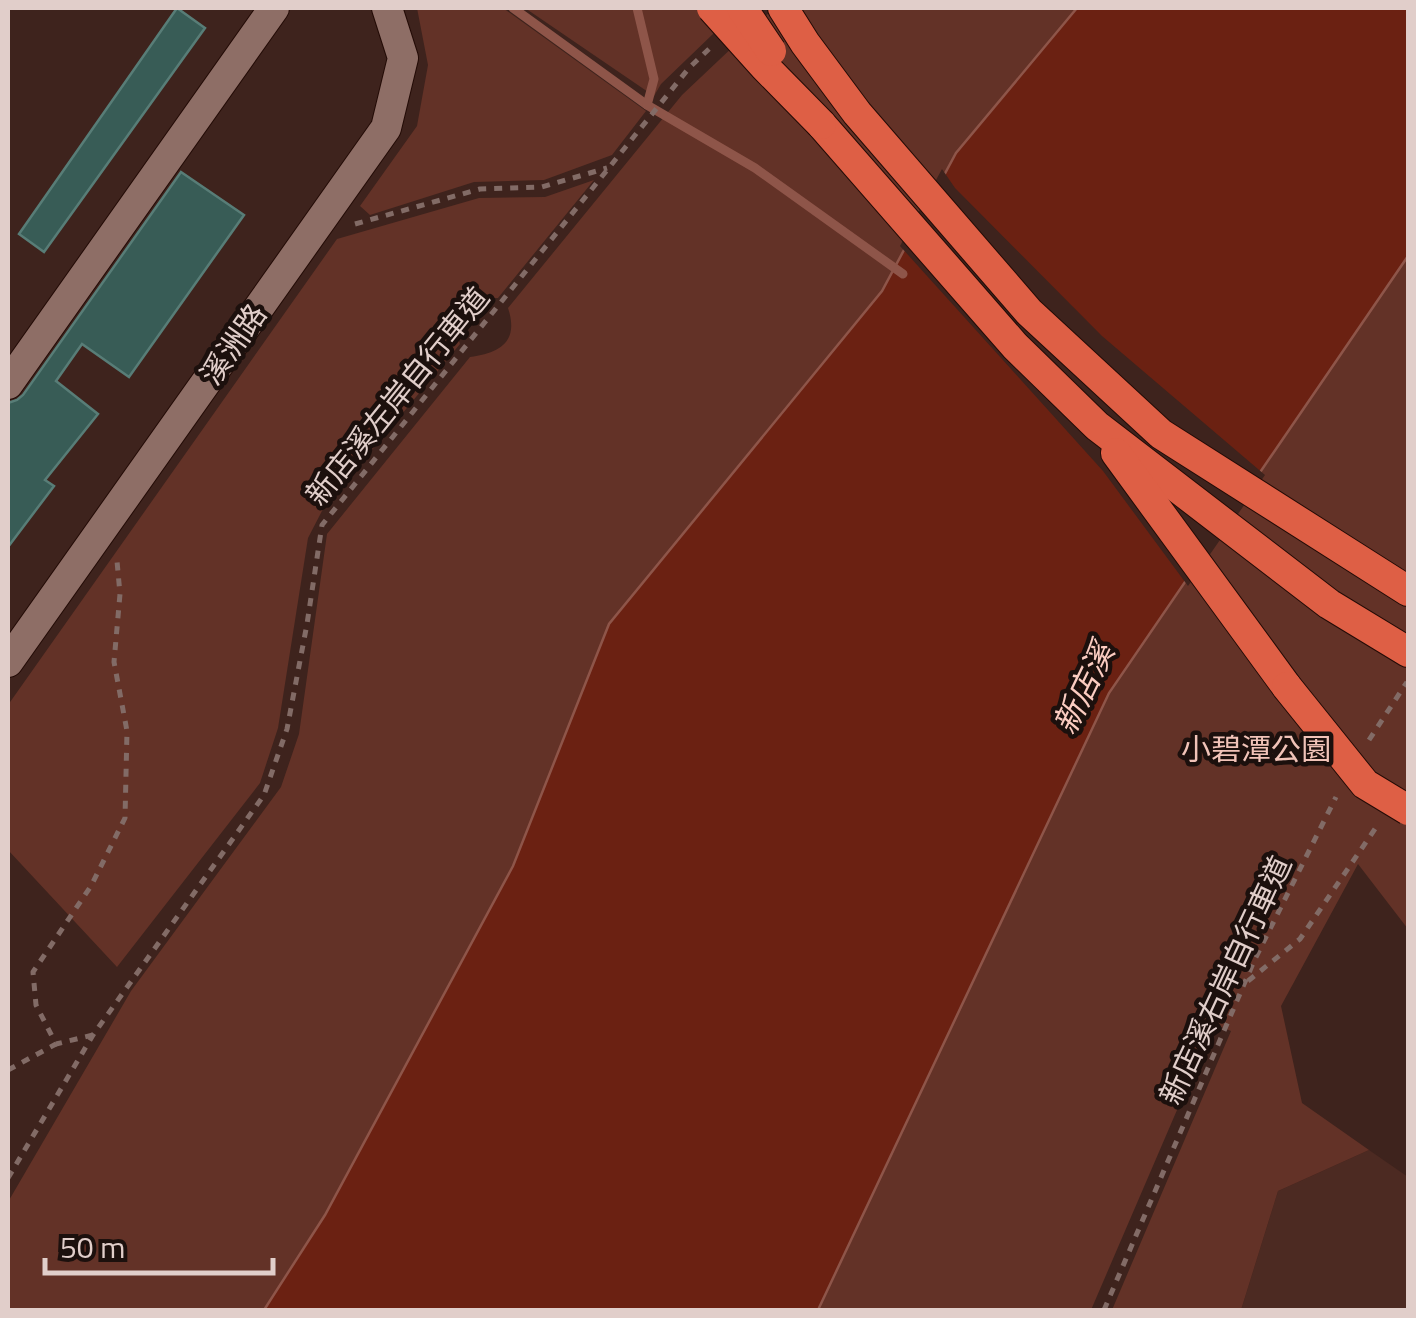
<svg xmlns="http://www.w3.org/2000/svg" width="1416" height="1318" font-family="'Titillium Web','Noto Sans TC',sans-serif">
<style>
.built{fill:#4c2a22}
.green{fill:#633227}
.water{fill:#6b2112;stroke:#8e5549;stroke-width:2.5}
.pier{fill:#3e231d}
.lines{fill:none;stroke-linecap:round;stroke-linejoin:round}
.stream{stroke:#8e5549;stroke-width:9}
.building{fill:#385c56;stroke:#587d77;stroke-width:2.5}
.minor-casing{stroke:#230b06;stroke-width:32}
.highway-casing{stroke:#230b06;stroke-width:32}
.path{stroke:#826b66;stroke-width:5;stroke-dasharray:8 8;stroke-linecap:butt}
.minor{stroke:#8e6e66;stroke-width:30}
.highway{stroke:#de5f45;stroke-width:30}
.highway-bridge-casing{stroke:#230b06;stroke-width:32;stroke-linecap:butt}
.highway-bridge{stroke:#de5f45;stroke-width:30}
.labels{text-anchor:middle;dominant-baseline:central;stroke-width:9;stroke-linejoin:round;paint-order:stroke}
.street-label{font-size:30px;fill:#e1ceca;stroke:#1c100d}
.park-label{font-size:30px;fill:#f1c3b8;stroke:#1c100d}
.water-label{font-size:32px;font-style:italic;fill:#fbccc1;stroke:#1c100d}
</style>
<rect width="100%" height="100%" fill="#3e231d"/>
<polygon class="built" points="1369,1150 1408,1177 1408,1310 1241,1310 1278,1191"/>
<g class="green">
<polygon points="417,8 503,8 646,111 612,155 544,180 474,182 370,215 360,206 417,126 428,65"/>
<polygon points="525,8 740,8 661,84 654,96"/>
<path d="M774,8h303l-121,145 -74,138 -273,333 -96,242 -188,349 -61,95h-256v-108l123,-211 150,-204 18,-53 28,-200 143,-177c31,-4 49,-16 38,-49l174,-213z"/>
<polygon points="594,180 498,298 478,298 460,307 454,325 460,344 323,509 308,538 278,728 260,783 117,967 8,850 8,705 337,239 479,198 545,197"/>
<polygon points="1408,256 1408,929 1358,864 1281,1006 1302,1103 1369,1150 1278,1191 1241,1310 1112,1310 1231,1031 1214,1024 1091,1310 818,1310 1109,693"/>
</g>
<polygon class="water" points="1077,8 1408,8 1408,256 1109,693 818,1310 264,1310 325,1215 513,866 609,624 882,291 956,153"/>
<polygon class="pier" points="942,169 955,188 1102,336 1265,475 1188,586 1103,471 900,246"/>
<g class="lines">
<g class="stream">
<polyline points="513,8 647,105 755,168 903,274"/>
<polyline points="637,8 654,79 647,105"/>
</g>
</g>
<g class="building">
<polygon points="177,8 205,28 44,252 19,234"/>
<polygon points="181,172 244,215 129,377 82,344 56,381 98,414 45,480 54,486 8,547 8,403 17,400 23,395"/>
</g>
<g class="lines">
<defs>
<g id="minor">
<polyline points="8,384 274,8"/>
<polyline points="8,662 386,128 403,58 387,8"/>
</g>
<g id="highway">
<polyline points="783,8 805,43 857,113 1029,312 1161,434 1408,591"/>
<polyline points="821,124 1015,346 1097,426 1329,604 1408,652"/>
<polyline points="1116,453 1287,687"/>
</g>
</defs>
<use href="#minor" class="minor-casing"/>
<use href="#highway" class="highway-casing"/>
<g class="path">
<polyline points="355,224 480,189 542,187 607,168"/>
<polyline points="1369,740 1407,682"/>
<polyline points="1248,981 1300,939 1377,826"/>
<polyline points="93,1035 56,1044 36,1005 33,972 91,886 125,818 127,731 114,662 120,594 117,561"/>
<polyline points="8,1070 56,1044"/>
<polyline points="8,1178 93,1035 264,795 287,729 307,624 322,525 689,68 709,49"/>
<polyline points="1104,1310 1254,961 1336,797"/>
</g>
<use href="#minor" class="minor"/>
<use href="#highway" class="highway"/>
<defs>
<g id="highway-bridge">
<polyline points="712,8 765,67 821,124"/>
<polyline points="742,8 771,51"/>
<polyline points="1287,687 1365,784 1408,810"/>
</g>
</defs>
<use href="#highway-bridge" class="highway-bridge-casing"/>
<use href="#highway-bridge" class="highway-bridge"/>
</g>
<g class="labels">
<g class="street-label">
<text transform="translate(233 344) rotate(-55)">溪洲路</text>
<text transform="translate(397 396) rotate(-51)">新店溪左岸自行車道</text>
<text transform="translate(1225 980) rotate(-65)">新店溪右岸自行車道</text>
</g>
<g class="park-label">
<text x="1256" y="749">小碧潭公園</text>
</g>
<g class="water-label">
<text transform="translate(1083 688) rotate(-64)">新店溪</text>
</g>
</g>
<rect width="1416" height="1318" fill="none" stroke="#e1ceca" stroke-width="20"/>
<path d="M45 1258v15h228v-15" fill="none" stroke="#e1ceca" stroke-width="5"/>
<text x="60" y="1258" font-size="30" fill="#e1ceca" stroke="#1c100d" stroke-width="8" paint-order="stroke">50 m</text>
</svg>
